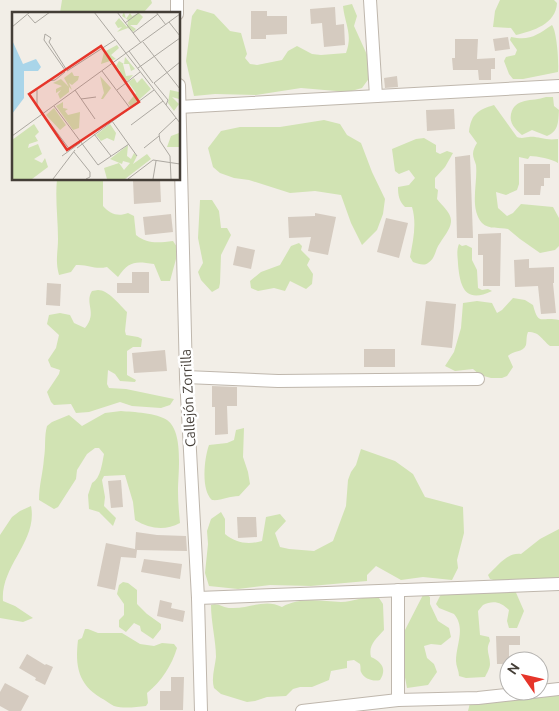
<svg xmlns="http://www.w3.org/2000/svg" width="559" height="711" font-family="Ubuntu,sans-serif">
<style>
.green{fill:#d1e3b3}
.building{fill:#d5cbc0}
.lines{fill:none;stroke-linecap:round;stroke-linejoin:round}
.minor-casing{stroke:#bfb7ad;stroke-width:14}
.minor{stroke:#fff;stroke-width:12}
.labels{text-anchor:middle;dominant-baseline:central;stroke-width:5;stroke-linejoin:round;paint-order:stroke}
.street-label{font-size:14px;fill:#443e37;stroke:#fff}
.inset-road{fill:none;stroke:#aca8a1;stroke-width:1}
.view{fill:#e6352a;fill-opacity:0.15;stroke:#e6352a;stroke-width:2.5}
.inset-edge{fill:none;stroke:#443e37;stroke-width:2.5}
</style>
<rect width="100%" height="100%" fill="#f2eee7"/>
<g class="green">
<polygon points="62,0 151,0 152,3 144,12 141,14 62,14 60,13"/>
<path d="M500,0h54l3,3c-1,21 -24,28 -41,32l-5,-7 -18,-1 2,-16z"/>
<path d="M352,4l5,12 -3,10 14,31 2,20 -8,11 -14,4 -47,-4 -45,7 -41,-1 -21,2 -8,-35 6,-45 5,-7 17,5 16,17 11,2 6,21 -2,4 5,6 7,1 25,-5 6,-9 9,-5 15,8 9,1 25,-2c7,-19 -1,-28 -3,-47z"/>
<path d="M552,25c5,7 7,38 6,47l-35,7h-10l-4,-5 -5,-13 2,-4 9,-2 2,-5 -7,-10 1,-3c19,4 26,-2 41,-12z"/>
<path d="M546,97h7l1,9 5,4c-1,12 0,21 -12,26l-15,-6 -10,5c-7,-6 -13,-12 -11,-21 4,-17 21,-12 35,-17z"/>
<path d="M494,105l23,32c6,2 7,0 12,0 9,-1 16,4 29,2v24c-6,-4 -21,-7 -28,-7l-2,3 -9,-2v27l-2,6 -11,5 -10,-3 2,16 9,8 6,-3 8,-9 32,3 6,11v28l-4,4 -15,3 -20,-14 -12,-10c-8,-2 -19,1 -26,-6 -13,-15 -4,-40 -6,-58 -1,-4 -3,-7 -3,-11 0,-4 2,-8 4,-11l-8,-11c2,-18 9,-22 25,-27z"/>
<polygon points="324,120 340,124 347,135 361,143 372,172 385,199 383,214 377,230 362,245 351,223 341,195 315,191 290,193 249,180 234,178 220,173 213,167 208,148 221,131 240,127 280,127"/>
<path d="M424,138l12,7v7l4,2 7,-3 6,2 -8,14 -10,11v10l3,2 -1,9c5,7 15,14 14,23 -1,8 -7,14 -11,21 -5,6 -4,15 -12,20 -4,3 -9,1 -15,-1l-3,-5c3,-16 7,-33 2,-50h-7c-6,-6 -7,-12 -7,-20l11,-2 6,-7 -6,-8 -10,4 -4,-3 -3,-22 24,-10z"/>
<path d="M57,179h46v27c7,8 15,11 25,7l6,3 2,19c11,9 22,8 37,6l4,6 -1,12 -6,22h-9l-7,-17c-19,-3 -25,-3 -36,13l-11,-10c-13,3 -18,-3 -31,-2l-5,7 -12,3c-4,-15 -1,-22 -1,-36 0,-20 -3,-40 -1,-60z"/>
<polygon points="200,200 212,200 219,211 221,228 227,228 231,235 221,255 220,283 219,288 212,292 201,280 198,272 203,263 198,238"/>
<polygon points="299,243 302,246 301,250 310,259 307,265 313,274 312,284 306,289 290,281 285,291 274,288 258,291 251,288 250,281 261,272 280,265 291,246"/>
<path d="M459,244l3,2 4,-1 6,3v12l5,10 1,18 4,2 6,-1 4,2c-27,13 -32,-4 -34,-27 0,-6 -2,-13 1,-20z"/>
<path d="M98,290c10,0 21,14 29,22l-2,19 1,4 12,2 4,2 -1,8h-8l-6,4v24l9,5 -1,2 -15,-1 -5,-7 -7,-4 -1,14 2,4 17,1 48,10 -4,6 -9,3 -29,-2 -12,-4 -31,10 -13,1 -5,-9 -17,1 -3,-3 -4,-10 12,-18 1,-4 -9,-3 -3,-7 8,-12 3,-13 -12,-11 2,-9 11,-2 10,2 4,8 11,5c13,-15 -1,-25 7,-37z"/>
<path d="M513,298l12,2 8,5c6,22 7,11 26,15v26h-9c-9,-7 -10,-14 -22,-14 -2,5 -1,8 -2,13 -3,8 -13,5 -18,11l5,11 -6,9 -5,2h-11l-11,-3 -7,-6 -18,2 -10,-5 9,-14 7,-24 2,-25 14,-2 15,2 5,10 5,-3z"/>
<path d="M121,411c12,1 36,2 46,9 17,12 11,53 11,71 0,11 1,21 2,32 -15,8 -30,6 -45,-3l-2,-18 -8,-27 -21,1 -2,4 3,17 -1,9 12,12 -3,8 -14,-14 -10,-3 -1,-14 4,-12c9,-5 10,-20 12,-29l-5,-6h-4l-8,6 -10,16 -1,9 -18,28 -4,2 -15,-9c0,-15 4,-27 5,-42 2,-11 0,-21 3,-32l5,-4 17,-7 13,11 23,-13z"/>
<path d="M244,428l-1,29 5,15 2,12 -11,12c-10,0 -18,5 -27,4 -11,-10 -8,-41 -3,-55l18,-2 7,-3 2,-10z"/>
<path d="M361,449l34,12 18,13 12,23 38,10 1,26 -7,27 1,8 -6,12 -29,-3 -22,3 -25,-14 -9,9v6l-56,5 -41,-1 -32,4 -29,-3 -4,-13 3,-29 -1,-13 4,-12 10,-7 4,7v15c11,9 23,11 37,7l4,-24 14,-3 6,7 -11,12 5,14 9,2 25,2 19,-10 13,-35 2,-26 3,-8 5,-7z"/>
<path d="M31,506c7,35 -31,60 -28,95l12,5 18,12 -10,4 -23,-4v-83l12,-18 8,-6z"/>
<path d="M559,529v50l-15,-1 -47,3 -7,-2 -2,-4c9,-8 19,-23 33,-21l19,-15z"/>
<polygon points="123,582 128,583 137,590 137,604 147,614 161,624 161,629 153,639 141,631 140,626 134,623 126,632 119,627 119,620 124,615 124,604 117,594 119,585"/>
<path d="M514,588l10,23 -7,17h-8l-2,-7 2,-11c-8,-8 -16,-10 -26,-5l-5,6 2,24 9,2 1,4c-5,9 0,14 0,23 0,4 -3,9 -5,13l-19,1 -7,-2c0,-5 -3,-10 -3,-15 0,-16 10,-33 -2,-47l-15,-6 -3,-4 4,-8 2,-3z"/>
<polygon points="424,593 430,597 430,604 438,621 449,628 451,637 441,645 431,644 424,646 427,658 434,664 437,672 428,685 407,688 403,667 405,630"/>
<path d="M377,595l6,9 1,26c-8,9 -16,15 -13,27 11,5 16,12 9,23 -6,2 -16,-1 -19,-8 -1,-2 0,-5 -1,-8l-6,-4 -7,1v7l-16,3 -2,9 -17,7h-12l-7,2 -7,7 -19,1 -12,4 -8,1 -26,-8 -7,-6c-3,-10 1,-21 2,-31 0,-16 -5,-35 -5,-52 7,-3 12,3 20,3 18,1 34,-10 51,-1 18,-10 39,-6 59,-5 12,0 24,-6 36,-7z"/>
<path d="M85,629h3l10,4h24l18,11 14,2 8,-3 12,1 3,4c-5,17 -16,34 -30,45l1,10 -2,3c-10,1 -22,3 -32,0 -4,-2 -9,-6 -13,-8 -23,-14 -26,-32 -23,-58l4,-2z"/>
<polygon points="559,695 559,711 468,711 471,699 539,698"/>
</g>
<g class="building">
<polygon points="335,7 336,25 344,24 345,45 324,47 322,23 311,24 310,9"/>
<polygon points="251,11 267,11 267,16 287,16 287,34 266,35 266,39 251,39"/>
<polygon points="508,37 510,49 495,51 493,39"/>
<polygon points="455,39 478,39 477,59 495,58 495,69 491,69 491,80 479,80 478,70 453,70 452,58 455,58"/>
<polygon points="397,76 398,87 385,88 384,78"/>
<polygon points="454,109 455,129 427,131 426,110"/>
<polygon points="470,155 473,238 457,238 455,157"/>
<polygon points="524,164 550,164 550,178 544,178 544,186 541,186 540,195 524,195"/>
<polygon points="160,179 161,202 134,204 133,180"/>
<polygon points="315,213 336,217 328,255 308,251 311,237 289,238 288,217 315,216"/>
<polygon points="171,214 173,232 145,235 143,217"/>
<polygon points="386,218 408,223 399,258 377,252"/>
<polygon points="501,233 500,286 483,286 483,255 478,255 478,234"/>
<polygon points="237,246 255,250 251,269 233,265"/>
<polygon points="529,259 529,268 554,267 554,283 553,283 556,313 541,314 538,286 515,287 514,260"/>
<polygon points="132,272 149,272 149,293 117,293 117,283 132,283"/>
<polygon points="47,283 61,284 60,306 46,305"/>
<polygon points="426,301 456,304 452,348 421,345"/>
<rect x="364" y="349" width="31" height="18"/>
<polygon points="165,350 167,371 134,373 132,353"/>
<polygon points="212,386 237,387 237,406 227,406 228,434 215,435 215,407 212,407"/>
<polygon points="121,480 123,507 111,508 108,481"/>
<polygon points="237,517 256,517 257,537 238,538"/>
<polygon points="136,532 157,535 186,536 187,551 137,550 136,558 121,557 115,590 97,586 106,543 135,549"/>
<polygon points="144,559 182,564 180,579 141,572"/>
<polygon points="160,600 172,603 171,608 185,611 183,622 157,616"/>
<polygon points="496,636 520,636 520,645 509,645 509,664 497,664"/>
<polygon points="27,654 45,665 46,664 53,667 45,685 35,680 36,678 19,668"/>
<polygon points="171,677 184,677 183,710 160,710 160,691 171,691"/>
<polygon points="5,683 29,696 21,711 9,711 0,706 0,692"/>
</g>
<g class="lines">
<defs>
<g id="minor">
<polyline points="177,0 177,14"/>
<polyline points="370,0 376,96"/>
<polyline points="179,85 186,377 198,598 201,711"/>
<polyline points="179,107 559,86"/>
<polyline points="186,377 278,381 478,379"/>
<polyline points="398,590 398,700"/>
<polyline points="198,598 559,584"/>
<polyline points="302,711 398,700 478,698 559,689"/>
</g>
</defs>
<use href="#minor" class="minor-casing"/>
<use href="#minor" class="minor"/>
</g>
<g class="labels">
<g class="street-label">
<text transform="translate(188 398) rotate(-93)">Callejón Zorrilla</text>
</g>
</g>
<g transform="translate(12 12)">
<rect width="168" height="168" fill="#f2eee7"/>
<path d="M112,0l2,7 4,-6 2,3 7,-3 4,4 -6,8h-7l6,4 -3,3 -5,-4 -11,4 5,-5 -4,1 -3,-5 4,-5 8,9 1,-7 -6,-4zM105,33l2,3 -8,7 5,4 -15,5 3,-12zM113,45l10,12 -4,2 -2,-7h-6l3,12 7,-1 -5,6 -9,-6 1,-5 -4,-4 3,-5 5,3zM60,60l2,4h5l-1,4 -6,5 -3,-2 3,7 -3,-3v5l-9,7 -2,-5 3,-4 -5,3v-4l6,-3 -9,-3 8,-4 8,8 -5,-9zM88,64l11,12 -8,11h-2l3,-6zM122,66l3,5 5,-5 9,11 -20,18 -3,-4 8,-10 -8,-11zM158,78l9,2v7l-7,-2 7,7 -5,7 -6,-8zM51,90v6l5,1 -3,2 3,4 12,-3 -1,16 -6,2 -17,-24zM42,96l12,17 -6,5 -14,-15zM22,112l5,8 -4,4 3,5 -9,3 -1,4 10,-4 4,10 -8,5 8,4 3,-5 3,9 -16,12h-20v-39zM98,112l6,9 -2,8 -7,-3 -6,3 -5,-6zM167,121v14h-12l4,-11zM116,133l-1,11 4,3 3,-6 3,3 -4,8 14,-10 4,5 -26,20h-18l-3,-11 15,-5 5,7 6,-7 -7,-2 -1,3 -12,-5z" fill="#d1e3b3"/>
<path d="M0,28l11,24 13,-5 5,8 -3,4h-14v27l-12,16z" fill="#a9d5e9"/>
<path class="inset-road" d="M82,0l86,111M105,0l24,31M144,0l10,13M16,3l7,8 15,-11M157,10l11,14M113,11l15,-11M0,15l18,-15M121,21l25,-19M131,30l37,47M117,39l24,32M101,51l14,19M126,56l42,-30M53,58l-21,-30 1,-6 6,4 -2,4 17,27M55,59l48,-31M90,59l28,37M35,69l8,-1 10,-8M25,78v16l33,44M63,78l20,29M105,78l23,-18M69,87l15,-2M154,93l2,-5 -14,-17 26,-21M42,94l44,59 31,-21M100,109l25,35M119,113l32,-24M82,122l17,22M0,124l168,-122M65,136l77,-58M132,136l15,-12M62,140l16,20v5l-4,2M50,144l18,-13M41,167l22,-29M116,167l25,-19 27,4M141,167l3,-18M159,167l-1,-23 -10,-15 -1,-7 17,-16"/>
<path class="view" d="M89,34l38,56 -72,48 -38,-56z"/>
<rect width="168" height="168" class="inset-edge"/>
</g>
<g transform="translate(524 676) rotate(304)"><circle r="24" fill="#ffffff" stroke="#b4b2af"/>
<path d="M0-4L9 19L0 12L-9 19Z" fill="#e6352a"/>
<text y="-8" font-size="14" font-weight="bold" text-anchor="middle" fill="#443e37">N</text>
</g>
</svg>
